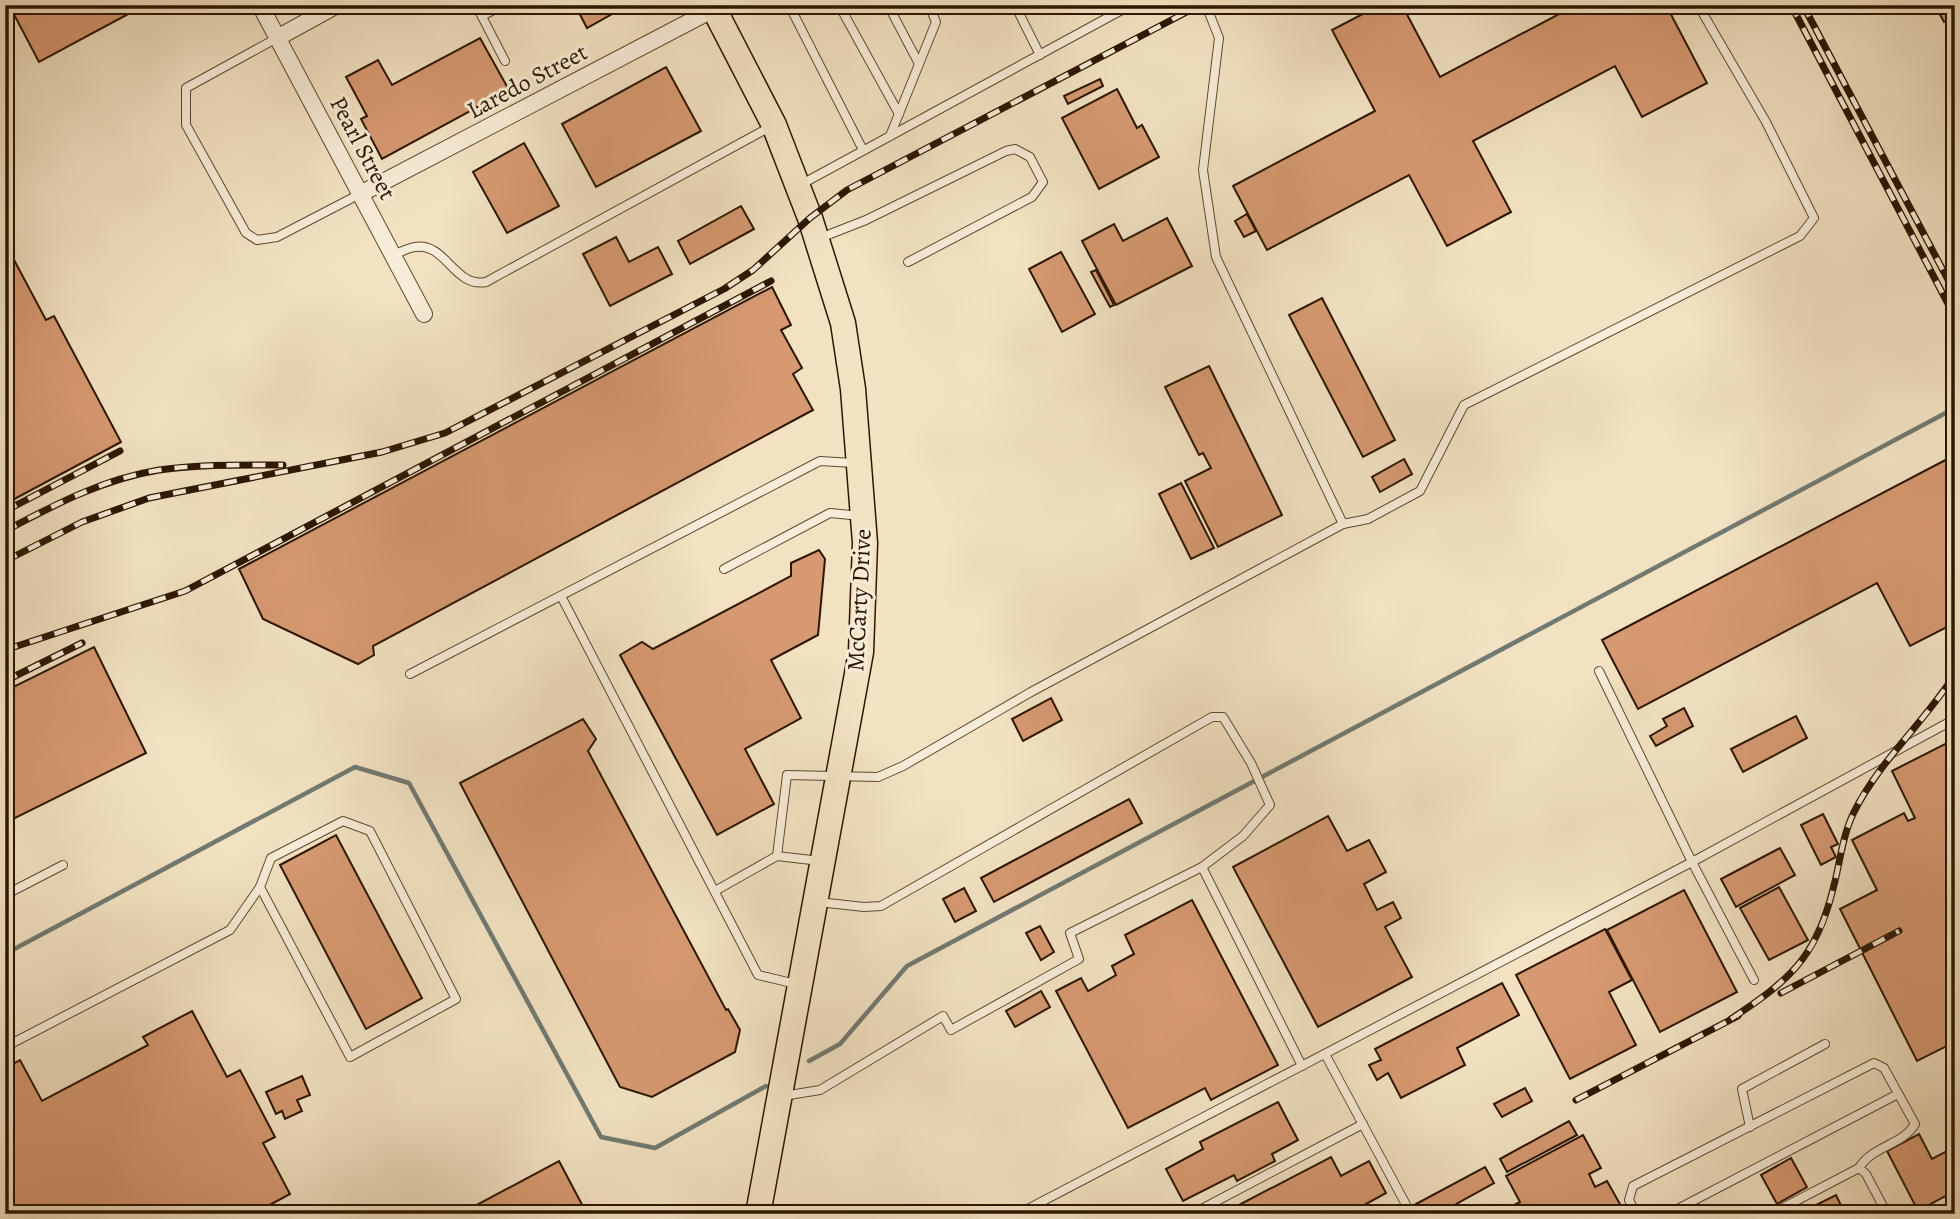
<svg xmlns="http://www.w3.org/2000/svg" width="1960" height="1219" font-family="Alegreya,serif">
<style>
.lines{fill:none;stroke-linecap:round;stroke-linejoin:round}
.stream{stroke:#717a72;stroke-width:4.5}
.building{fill:#d69971;stroke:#2c1601;stroke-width:2}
.service-casing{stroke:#5e4931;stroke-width:10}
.minor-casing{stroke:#5e4931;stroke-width:18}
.primary-casing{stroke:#2c1601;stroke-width:27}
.service{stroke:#f7ecd7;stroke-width:8}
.minor{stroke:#f7ecd7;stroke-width:16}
.primary{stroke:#f2e2c2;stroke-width:24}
.rail-casing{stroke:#2c1601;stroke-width:7}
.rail{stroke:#f7ecd7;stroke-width:4.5;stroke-dasharray:13;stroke-linecap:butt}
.labels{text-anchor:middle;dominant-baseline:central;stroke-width:6;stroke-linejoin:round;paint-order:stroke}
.street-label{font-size:24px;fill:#2c1601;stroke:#f7ecd7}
</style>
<rect width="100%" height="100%" fill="#f2e2c2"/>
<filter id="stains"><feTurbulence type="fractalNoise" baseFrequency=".00286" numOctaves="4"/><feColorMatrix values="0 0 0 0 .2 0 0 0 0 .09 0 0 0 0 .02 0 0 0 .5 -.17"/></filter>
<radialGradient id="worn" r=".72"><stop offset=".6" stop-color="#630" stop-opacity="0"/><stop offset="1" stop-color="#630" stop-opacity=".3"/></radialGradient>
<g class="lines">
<g class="stream">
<polyline points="5,954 355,767 409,783 601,1137 655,1148 766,1086"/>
<polyline points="809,1061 840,1044 907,966 1955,408"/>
</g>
</g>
<g class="building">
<polygon points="9,5 145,5 39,62"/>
<polygon points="575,5 628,5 587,28"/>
<polygon points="1380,5 1402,5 1440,77 1576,5 1666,5 1707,83 1642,117 1615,66 1473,141 1511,212 1447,246 1409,175 1267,250 1233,186 1375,111 1332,30"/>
<polygon points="1557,5 1574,5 1560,12"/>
<polygon points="1943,5 1951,5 1955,12 1955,16 1944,22 1937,9"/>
<polygon points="480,38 509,90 382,159 361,119 367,116 346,77 378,60 392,85"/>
<polygon points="666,67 701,131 596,187 562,124"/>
<polygon points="1100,79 1103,86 1068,104 1064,96"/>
<polygon points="1117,89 1137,128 1142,125 1159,157 1099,189 1062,118"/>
<polygon points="524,143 559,206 507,233 473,172"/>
<polygon points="741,206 754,229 690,264 678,241"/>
<polygon points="1247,214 1256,231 1244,237 1235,221"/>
<polygon points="1167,218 1192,266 1116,305 1082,241 1114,224 1123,241"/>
<polygon points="616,237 629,262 658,247 672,274 610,306 583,254"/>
<polygon points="5,243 46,320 54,316 121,442 5,504"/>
<polygon points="1061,252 1095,314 1062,332 1029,269"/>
<polygon points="1096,270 1114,305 1110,307 1091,272"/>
<polygon points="772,287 791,325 781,330 802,368 793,374 813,410 373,646 374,655 358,664 263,619 239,569"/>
<polygon points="1322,298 1395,440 1363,457 1289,315"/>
<polygon points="1209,366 1282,515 1218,547 1185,481 1211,468 1203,453 1199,455 1165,387"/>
<polygon points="1955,455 1955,623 1910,646 1877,583 1638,709 1602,640"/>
<polygon points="1404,459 1412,474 1380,492 1372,477"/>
<polygon points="1181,483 1214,548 1191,559 1159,494"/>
<polygon points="819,550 825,559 818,635 771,660 801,718 745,749 774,804 717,835 620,655 642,642 653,649 791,576 791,563"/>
<polygon points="94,647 146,753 5,823 5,691"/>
<polygon points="1051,698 1062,720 1023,741 1012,719"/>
<polygon points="1684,708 1693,726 1656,746 1650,736 1667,726 1663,719"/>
<polygon points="1796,716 1807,738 1743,772 1731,749"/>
<polygon points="583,719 596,739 588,751 726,1010 728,1009 740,1030 735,1052 652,1097 620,1087 460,783"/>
<polygon points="1945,744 1948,750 1955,746 1955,1042 1917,1061 1840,909 1877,890 1852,840 1904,813 1908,821 1915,818 1892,771"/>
<polygon points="1129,799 1142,823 994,902 981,878"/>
<polygon points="1823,814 1838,844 1831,847 1836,857 1821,865 1801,825"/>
<polygon points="1328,816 1347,851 1369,840 1386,872 1364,884 1377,910 1393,902 1401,918 1385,927 1412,977 1318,1027 1233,867"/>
<polygon points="336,835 422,998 366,1029 280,865"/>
<polygon points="1780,848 1795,875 1736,907 1721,879"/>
<polygon points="1779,887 1808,940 1769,960 1740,908"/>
<polygon points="964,888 976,911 955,922 943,899"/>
<polygon points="1684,890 1737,992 1660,1032 1607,930"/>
<polygon points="1192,900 1278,1065 1211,1100 1205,1088 1128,1128 1056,991 1081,978 1088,991 1116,975 1112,966 1134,954 1125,935"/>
<polygon points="1040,926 1054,952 1041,960 1026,933"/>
<polygon points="1605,929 1632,980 1609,992 1636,1045 1570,1079 1516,975"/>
<polygon points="1502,983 1519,1015 1457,1048 1465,1065 1401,1098 1388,1073 1377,1080 1369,1065 1381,1060 1375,1049"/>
<polygon points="1041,991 1050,1007 1015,1027 1006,1011"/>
<polygon points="192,1011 227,1077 240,1070 275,1137 263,1143 290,1194 253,1214 5,1214 5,1068 20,1060 42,1101 148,1045 143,1037"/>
<polygon points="302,1076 310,1095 297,1100 302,1111 285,1119 282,1111 276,1114 266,1092"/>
<polygon points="1525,1088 1532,1101 1502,1117 1494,1104"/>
<polygon points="1278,1102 1298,1140 1272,1154 1275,1161 1237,1181 1234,1175 1183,1201 1166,1169 1203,1149 1200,1142"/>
<polygon points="1569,1121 1577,1135 1507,1172 1500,1159"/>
<polygon points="1919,1134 1932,1159 1955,1147 1955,1191 1918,1211 1887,1151"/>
<polygon points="1583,1135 1601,1168 1589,1174 1595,1187 1607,1181 1625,1213 1497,1214 1520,1202 1506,1176"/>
<polygon points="1331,1157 1341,1176 1369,1161 1386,1193 1348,1214 1238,1214 1235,1207"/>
<polygon points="1791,1158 1807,1187 1777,1204 1761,1175"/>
<polygon points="559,1161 587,1214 460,1214"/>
<polygon points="1485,1167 1494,1183 1438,1214 1421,1214 1416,1204"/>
<polygon points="1836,1195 1845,1214 1798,1214"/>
</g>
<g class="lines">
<defs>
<g id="service">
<polyline points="476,5 505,61"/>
<polyline points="789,5 863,150"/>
<polyline points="839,5 899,114"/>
<polyline points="888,5 919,64"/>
<polyline points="1015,5 1040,55"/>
<polyline points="1206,5 1219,38 1203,170 1216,257 1343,524 1368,519 1420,491 1464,405 1800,236 1814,218 1766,122 1698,5"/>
<polyline points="482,16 503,5"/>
<polyline points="277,38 186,88 186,125 246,233 257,240 277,237 360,194"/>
<polyline points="890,136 936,22 929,5"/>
<polyline points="800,185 1131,5"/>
<polyline points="820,238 866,220 1006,151 1015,149 1030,157 1043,182 1032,197 908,262"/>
<path d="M394,255c6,-3 14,-7 21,-8 31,-5 39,41 71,35l284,-155"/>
<polyline points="724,569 830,513 861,516"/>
<polyline points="561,596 758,975 796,984"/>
<polyline points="1599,671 1692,862 1955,719"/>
<polyline points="410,674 820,461 854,463"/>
<polygon points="343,821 370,831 456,999 350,1057 260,887 271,858"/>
<polyline points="777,856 787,775 878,777 903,766 1031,692 1343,524"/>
<polyline points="715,891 777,856 820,861"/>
<polyline points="5,895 63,865"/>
<polyline points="818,902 864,907 881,906 1212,717 1223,717 1251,763 1270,805 1243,836 1202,867"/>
<polyline points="5,1047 230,930 260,887"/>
<polyline points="1325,1054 1411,1214"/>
<polyline points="783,1096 820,1090 943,1016 951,1030 1079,959 1070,933 1202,867 1302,1066"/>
<polyline points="1750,1127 1742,1089 1825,1044"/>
<polyline points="1018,1214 1692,862 1754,980"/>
<polyline points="1192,1214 1363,1124"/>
<path d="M1636,1214l-7,-14 4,-14 241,-123 10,5 31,56c-12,21 -43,22 -56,44"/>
<polyline points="1668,1214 1898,1094"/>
<polyline points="1771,1214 1859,1168 1866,1174 1887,1214"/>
</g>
<g id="minor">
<polyline points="260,5 424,314"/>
<polyline points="277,38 337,5"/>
<polyline points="362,193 714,9"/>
</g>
<polyline id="primary" points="712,5 774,125 810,218 843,323 853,389 865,543 861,652 758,1214"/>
</defs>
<use href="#service" class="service-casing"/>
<use href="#minor" class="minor-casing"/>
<use href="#primary" class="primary-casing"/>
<use href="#service" class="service"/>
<use href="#minor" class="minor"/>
<use href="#primary" class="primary"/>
<defs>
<g id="rail">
<polyline points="1791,5 1955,317"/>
<polyline points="1803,5 1955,293"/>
<polyline points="5,511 120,451"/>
<path d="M5,531c49,-26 98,-52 154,-61 41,-6 83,-5 124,-5"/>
<polyline points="5,561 82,522 149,498 382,452 445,433 724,289 753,270 810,218 847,190 1200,5"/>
<polyline points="5,650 185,591 771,281"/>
<polyline points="5,681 82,643"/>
<polyline points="1781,993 1899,931"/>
<path d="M1731,1019c57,-38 85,-60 102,-130 7,-25 9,-53 21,-77 26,-52 70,-89 101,-138"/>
<polyline points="1576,1100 1738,1016"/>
</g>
</defs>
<use href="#rail" class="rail-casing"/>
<use href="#rail" class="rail"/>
</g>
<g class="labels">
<g class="street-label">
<text transform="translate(527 81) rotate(-28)">Laredo Street</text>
<text transform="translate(363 148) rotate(62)">Pearl Street</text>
<text transform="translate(859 600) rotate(-87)">McCarty Drive</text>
</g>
</g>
<rect width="1960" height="1219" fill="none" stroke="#f2e2c2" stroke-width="28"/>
<rect x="7" y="7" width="1946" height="1205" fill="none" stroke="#2c1601" stroke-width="3.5"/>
<rect x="14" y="14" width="1932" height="1191" fill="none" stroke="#2c1601" stroke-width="2"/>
<rect width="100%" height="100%" filter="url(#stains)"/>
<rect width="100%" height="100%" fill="url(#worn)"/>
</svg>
